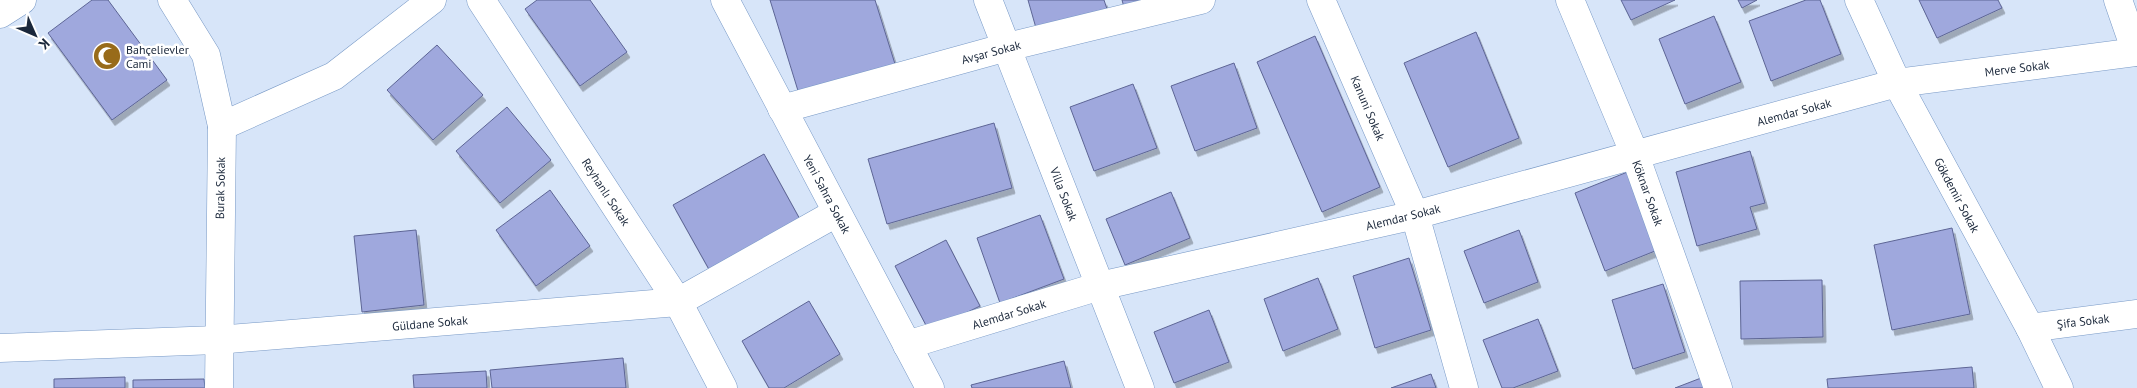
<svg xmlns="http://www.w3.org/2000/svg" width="2137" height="388" font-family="'PT Sans',sans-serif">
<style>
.building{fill:#9fa8dd;stroke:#5d6595;filter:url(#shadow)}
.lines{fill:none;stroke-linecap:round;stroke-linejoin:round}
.street-casing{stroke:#7899c6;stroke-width:29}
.street{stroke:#fff;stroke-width:28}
.labels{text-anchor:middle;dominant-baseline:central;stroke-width:5;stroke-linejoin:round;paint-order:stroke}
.poi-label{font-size:12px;fill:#1b283b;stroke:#fff;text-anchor:start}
.street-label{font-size:12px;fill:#1b283b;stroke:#fff}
</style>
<defs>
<filter id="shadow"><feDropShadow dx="3" dy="5.5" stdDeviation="0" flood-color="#0004"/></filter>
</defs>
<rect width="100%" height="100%" fill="#d7e5f9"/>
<g class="building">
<polygon points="92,0 108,0 167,80 112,120 48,33"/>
<polygon points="537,0 590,0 627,52 580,86 525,9"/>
<polygon points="770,0 875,0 895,64 799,94"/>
<polygon points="1028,0 1104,0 1107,9 1036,28"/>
<polygon points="1122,0 1164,0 1125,11"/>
<polygon points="1621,0 1675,0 1631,20"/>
<polygon points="1738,0 1757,0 1742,8"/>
<polygon points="1806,0 1820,0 1841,54 1771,81 1749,21"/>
<polygon points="1919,0 1998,0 2002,8 1937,38"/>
<polygon points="1714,16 1741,82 1685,104 1659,39"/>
<polygon points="1476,32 1519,138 1448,167 1404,63"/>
<polygon points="1315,36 1380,187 1322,212 1257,62"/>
<polygon points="437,45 483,95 433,140 387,90"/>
<polygon points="1234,63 1257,128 1195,151 1171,86"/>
<polygon points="1133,84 1157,148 1094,171 1070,107"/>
<polygon points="507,107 551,160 500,203 456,151"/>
<polygon points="994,123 1012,188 887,224 868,159"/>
<polygon points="1750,151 1765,203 1750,207 1757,229 1697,246 1676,172"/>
<polygon points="764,154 802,223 711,273 673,205"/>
<polygon points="1630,171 1660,249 1605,271 1575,193"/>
<polygon points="550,190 590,246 536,286 496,230"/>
<polygon points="1171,192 1190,238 1125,265 1106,219"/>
<polygon points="1040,215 1064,279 1000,303 977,238"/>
<polygon points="1952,228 1970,314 1892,330 1874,245"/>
<polygon points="416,230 424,305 362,312 354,236"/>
<polygon points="1519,230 1538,282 1484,303 1464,251"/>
<polygon points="946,240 980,306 929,331 895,266"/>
<polygon points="1409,258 1431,330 1375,348 1353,276"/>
<polygon points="1318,278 1338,329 1283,351 1264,299"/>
<polygon points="1822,280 1823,337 1741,339 1740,281"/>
<polygon points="1663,284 1685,352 1633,369 1612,300"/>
<polygon points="809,301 840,354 784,388 769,388 742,341"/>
<polygon points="1209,310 1229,362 1174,383 1154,332"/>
<polygon points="1538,319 1558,371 1513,388 1502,388 1483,340"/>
<polygon points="623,358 626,388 492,388 490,370"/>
<polygon points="1064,361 1071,388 972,388 971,385"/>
<polygon points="1972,367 1974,388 1828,388 1827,379"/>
<polygon points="486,371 487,388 414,388 413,375"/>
<polygon points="1431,374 1436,388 1391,388"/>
<polygon points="125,377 125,388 54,388 54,379"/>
<polygon points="1701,378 1704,388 1675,388"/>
<polygon points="204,379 205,388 133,388 133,380"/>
</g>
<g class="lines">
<defs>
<g id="street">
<polyline points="172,0 206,55 222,126 219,388"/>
<polyline points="481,0 678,302 723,388"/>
<polyline points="725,0 930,388"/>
<polyline points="988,0 1140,388"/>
<polyline points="1321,0 1415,215 1464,388"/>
<polyline points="1570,0 1635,155 1718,388"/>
<polyline points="1859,0 1897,83 2030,328 2059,388"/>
<polyline points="2118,0 2136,52"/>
<polyline points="0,14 22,0"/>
<polyline points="782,109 1007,47 1201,0"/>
<polyline points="222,126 334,76 432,0"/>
<polyline points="2030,328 2137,314"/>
<polyline points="907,345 1100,286 1415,215 1897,83 2137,52"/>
<polyline points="0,348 217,340 678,302 836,213"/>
</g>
</defs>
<use href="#street" class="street-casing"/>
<use href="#street" class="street"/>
</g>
<defs>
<symbol id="mosque-disc" viewBox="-11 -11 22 22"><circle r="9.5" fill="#986b1a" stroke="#fff"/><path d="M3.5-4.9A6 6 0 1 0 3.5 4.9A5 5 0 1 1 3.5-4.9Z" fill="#fff"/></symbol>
</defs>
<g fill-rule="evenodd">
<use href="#mosque-disc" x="91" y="40" width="32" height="32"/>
</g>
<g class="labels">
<g class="poi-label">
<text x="126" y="49">Bahçelievler<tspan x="126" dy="14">Cami</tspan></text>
</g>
<g class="street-label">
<text transform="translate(991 52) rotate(-15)">Avşar Sokak</text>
<text transform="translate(2017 68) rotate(-7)">Merve Sokak</text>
<text transform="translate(1368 108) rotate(67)">Kanuni Sokak</text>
<text transform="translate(1794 112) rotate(-15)">Alemdar Sokak</text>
<text transform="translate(220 188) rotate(-89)">Burak Sokak</text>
<text transform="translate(606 192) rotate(57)">Reyhanlı Sokak</text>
<text transform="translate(1648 193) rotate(70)">Köknar Sokak</text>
<text transform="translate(827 194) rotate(62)">Yeni Sahra Sokak</text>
<text transform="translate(1064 194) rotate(69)">Villa Sokak</text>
<text transform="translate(1957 195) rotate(62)">Gökdemir Sokak</text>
<text transform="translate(1403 217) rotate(-14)">Alemdar Sokak</text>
<text transform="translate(1009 314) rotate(-17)">Alemdar Sokak</text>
<text transform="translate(2083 321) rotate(-7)">Şifa Sokak</text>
<text transform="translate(430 323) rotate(-5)">Güldane Sokak</text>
</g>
</g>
<g transform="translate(35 35) rotate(135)" stroke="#ffffff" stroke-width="4" paint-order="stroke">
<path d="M0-4L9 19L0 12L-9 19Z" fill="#1b283b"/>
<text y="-8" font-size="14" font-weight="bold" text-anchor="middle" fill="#1b283b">K</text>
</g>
</svg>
